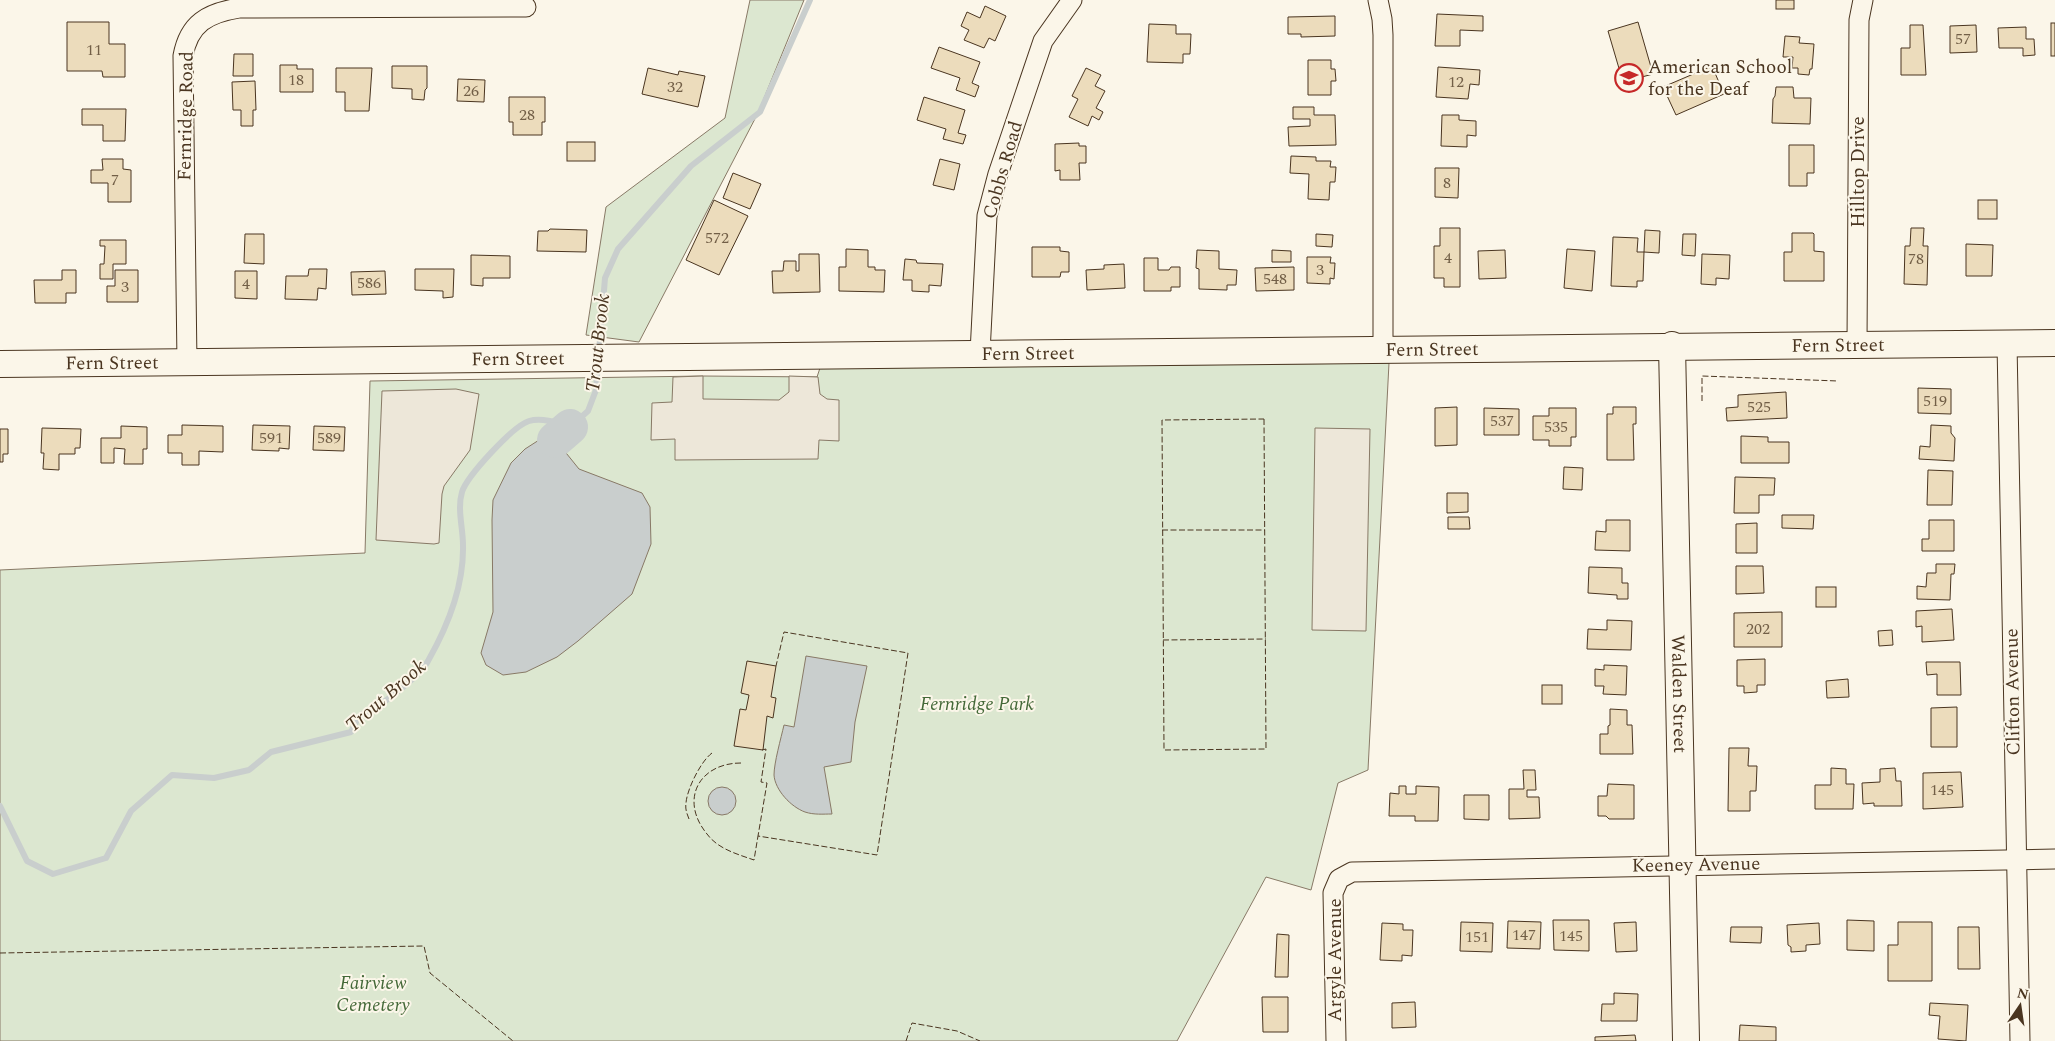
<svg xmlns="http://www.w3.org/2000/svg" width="2055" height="1041" font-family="Spectral,serif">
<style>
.green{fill:#dce7d0;stroke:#887966}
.parking{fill:#ede7d9;stroke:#887966}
.water{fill:#c9cecd;stroke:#887966}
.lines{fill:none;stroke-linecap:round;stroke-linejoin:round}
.stream{stroke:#c9cecd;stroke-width:6}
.river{stroke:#c9cecd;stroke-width:36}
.building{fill:#ecdcbc;stroke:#4a3520}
.street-casing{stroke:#4a3520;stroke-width:21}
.secondary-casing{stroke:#4a3520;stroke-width:28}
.street{stroke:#fbf6e9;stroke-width:19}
.secondary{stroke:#fbf6e9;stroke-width:26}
.fence{stroke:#4a3520;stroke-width:1;stroke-dasharray:6 2.5;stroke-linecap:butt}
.labels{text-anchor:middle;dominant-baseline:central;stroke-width:4;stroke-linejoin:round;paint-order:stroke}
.number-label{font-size:16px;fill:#725f47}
.poi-label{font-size:19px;fill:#4a3520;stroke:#fbf6e9;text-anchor:start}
.street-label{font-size:19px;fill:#4a3520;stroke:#fbf6e9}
.park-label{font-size:19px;font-style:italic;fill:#436837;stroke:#fbf6e9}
.water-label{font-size:20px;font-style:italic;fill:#4a3520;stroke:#fbf6e9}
</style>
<rect width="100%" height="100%" fill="#fbf6e9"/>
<g class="green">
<polygon points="750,0 804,0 758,113 639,342 586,335 606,207 725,118"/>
<polygon points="1389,363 1368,770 1338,783 1311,890 1266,877 1177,1041 0,1041 0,570 365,553 370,381 703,376 817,377 820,368"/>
</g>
<g class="parking">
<polygon points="703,376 703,399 779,400 789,392 789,376 818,377 820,394 827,399 839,400 839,441 819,440 818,459 675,460 675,439 651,440 652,403 672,402 673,377"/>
<polygon points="456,389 479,394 470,450 444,486 442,494 439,543 434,544 376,540 382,391"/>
<polygon points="1315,428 1370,429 1366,631 1312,630"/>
</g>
<g class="water">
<polygon points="550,433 579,469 642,493 650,507 651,544 632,594 578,641 557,657 526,672 503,675 486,665 481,653 493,612 492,520 493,500 511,463 525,449"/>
<path d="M806,656l61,10 -12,56 -4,40 -27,5 8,47c-9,0 -18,1 -27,-2 -14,-5 -30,-22 -31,-37 0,-12 7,-37 10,-50l10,2z"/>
<circle cx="722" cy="801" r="14"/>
</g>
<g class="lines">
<g class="stream">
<polyline points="599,352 605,278 618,249 691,166 760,112 810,0"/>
<path d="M0,806l27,55 26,13 53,-16 25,-47 41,-36 42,3 35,-8 22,-18 80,-20c3,-5 6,-14 10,-17 2,-2 7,-3 10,-4 15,-10 49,-35 57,-50 20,-35 36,-75 35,-116 0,-17 -6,-36 -1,-53 5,-16 51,-66 67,-71 13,-4 29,2 41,6l18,-16 8,-21 2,-28"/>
</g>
<polyline class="river" points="555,440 570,427"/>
</g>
<g class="building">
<rect x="1776" y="0" width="18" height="9"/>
<polygon points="985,6 1006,16 995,41 989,38 984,48 964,40 969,30 961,26 967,12 980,18"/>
<polygon points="1437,14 1483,16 1483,31 1460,30 1460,46 1435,46"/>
<polygon points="1335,16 1335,36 1301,37 1301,34 1288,34 1288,17"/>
<polygon points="67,22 109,22 109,44 125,44 125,77 103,77 102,71 67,71"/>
<polygon points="1638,22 1653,74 1623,82 1608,31"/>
<rect x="2051" y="23" width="4" height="33"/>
<polygon points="1149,24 1176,25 1176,34 1191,34 1190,54 1183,54 1183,63 1147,62"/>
<polygon points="1910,25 1923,25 1926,75 1901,75 1901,48 1910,48"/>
<polygon points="1976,25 1977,52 1950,53 1950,26"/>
<polygon points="2026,27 2026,39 2034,39 2035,55 2023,56 2023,48 1999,48 1998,28"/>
<polygon points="1785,36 1800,37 1799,43 1814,44 1812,69 1810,69 1809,75 1798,74 1798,68 1792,68 1793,57 1783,57"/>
<polygon points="939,47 980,62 972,83 979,86 975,97 956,90 960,78 931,68"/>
<polygon points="234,54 253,54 253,76 233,76"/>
<polygon points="1308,60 1331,60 1331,69 1335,69 1336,81 1331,81 1331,95 1308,95"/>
<polygon points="280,65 297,65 297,69 313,69 313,92 280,92"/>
<polygon points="392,66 427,66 427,88 425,90 424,100 412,99 412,89 392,88"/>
<polygon points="1712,66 1724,94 1676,115 1663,87"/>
<polygon points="1438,67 1480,70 1479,85 1470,84 1468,99 1436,97"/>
<polygon points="336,68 372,68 369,111 345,111 345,92 336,92"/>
<polygon points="648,68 678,75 679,71 705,76 698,107 642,94"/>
<polygon points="1086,68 1101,75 1095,86 1105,91 1096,108 1103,112 1099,120 1092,116 1088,126 1069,117 1078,99 1072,96"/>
<polygon points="458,79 485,80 484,102 457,101"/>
<polygon points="255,81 256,110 253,110 253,126 241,126 241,110 233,110 232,82"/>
<polygon points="1776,87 1793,87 1794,98 1811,98 1810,124 1772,123 1773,99 1775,96"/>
<polygon points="509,97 545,97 545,122 542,122 542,135 513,135 513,122 509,122"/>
<polygon points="924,97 965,110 958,133 966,135 963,144 943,139 946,129 917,120"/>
<polygon points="1293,107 1314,107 1314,115 1335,115 1336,145 1289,146 1288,127 1310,126 1310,119 1293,119"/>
<polygon points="82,109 126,109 125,141 103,141 103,125 82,125"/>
<polygon points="1442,115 1459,115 1459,120 1476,121 1476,136 1467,135 1467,147 1441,146"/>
<rect x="567" y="142" width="28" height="19"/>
<polygon points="1079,143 1079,146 1086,146 1086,163 1079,163 1080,180 1060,180 1060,170 1055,171 1055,144"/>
<polygon points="1789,145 1814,145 1814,173 1807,173 1807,186 1789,186"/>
<polygon points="1291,156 1316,157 1316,161 1331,161 1330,167 1336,167 1335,182 1330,182 1329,200 1308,199 1309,174 1290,173"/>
<polygon points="102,159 123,159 123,169 131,170 131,202 108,202 108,183 91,183 91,170 103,170"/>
<polygon points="940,159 960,164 954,190 933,185"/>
<polygon points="1435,168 1459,168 1458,198 1435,197"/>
<polygon points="733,173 761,184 750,209 723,198"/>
<polygon points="714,200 748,216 719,275 686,260"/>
<rect x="1978" y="200" width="19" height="19"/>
<polygon points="1440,228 1460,228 1460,287 1444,287 1444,278 1434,278 1434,246 1440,246"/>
<polygon points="1911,228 1924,228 1923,246 1928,246 1927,285 1904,284 1905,246 1910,246"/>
<polygon points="550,229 587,230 586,252 537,251 538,231 548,231"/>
<polygon points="1645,230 1660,231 1659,253 1644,252"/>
<polygon points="1792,233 1813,233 1814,234 1814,251 1824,252 1824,281 1784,281 1784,252 1792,252"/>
<polygon points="245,234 264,234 264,264 244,263"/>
<polygon points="1316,234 1333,235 1332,247 1316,246"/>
<polygon points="1683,234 1696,234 1695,256 1682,255"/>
<polygon points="1613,237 1638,238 1637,252 1644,252 1643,281 1637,281 1637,287 1611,286"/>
<polygon points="100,240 126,240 126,264 113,264 113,279 100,279 100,264 104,264 105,246 100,246"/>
<polygon points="1966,244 1993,245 1992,276 1966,276"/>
<polygon points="1032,247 1060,247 1060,251 1069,252 1069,272 1061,272 1060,277 1032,277"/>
<polygon points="846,249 868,250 868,267 875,267 875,270 885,270 884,292 839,291 839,267 846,267"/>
<polygon points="1567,249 1595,251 1592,291 1564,288"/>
<polygon points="1197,250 1219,251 1219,269 1237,270 1236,285 1227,285 1227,290 1199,289 1199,269 1196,268"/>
<polygon points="1272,250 1291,251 1291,262 1272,262"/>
<polygon points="1505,250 1506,278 1479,279 1478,251"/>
<polygon points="799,254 819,254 820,292 773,293 772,271 783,271 784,261 796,261 796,271 799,271"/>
<polygon points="1702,254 1730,255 1729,279 1716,278 1716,285 1701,284"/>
<polygon points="471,255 510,256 510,278 483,278 483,286 471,285"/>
<polygon points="1307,257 1331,257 1330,263 1335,263 1334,279 1330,278 1330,284 1307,283"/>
<polygon points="1144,258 1158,258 1158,270 1169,270 1171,267 1180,267 1180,287 1171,287 1171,291 1144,291"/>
<polygon points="905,259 916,260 917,263 943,264 941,286 929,285 929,292 912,291 912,280 903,280"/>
<polygon points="1124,264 1125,288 1087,290 1086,270 1104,269 1104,265"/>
<polygon points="1294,267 1294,290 1256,291 1255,268"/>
<polygon points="309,269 327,269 326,289 318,288 317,300 285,299 286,276 308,276"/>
<polygon points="415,269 454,269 453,297 443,298 443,291 415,290"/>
<polygon points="62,270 76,270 76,293 66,293 66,303 35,303 34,280 62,280"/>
<polygon points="115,270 138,270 138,302 107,302 107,286 115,286"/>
<polygon points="235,271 257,271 257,299 235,298"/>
<polygon points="385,271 386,294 352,295 351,272"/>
<polygon points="1918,388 1951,389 1951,414 1918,413"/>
<polygon points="1786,392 1787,418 1727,421 1726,408 1738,407 1738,395"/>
<polygon points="1457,407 1457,445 1435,446 1435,408"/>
<polygon points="1613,407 1636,407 1636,424 1633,424 1634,460 1607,460 1607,414 1613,414"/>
<polygon points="1484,408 1519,409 1519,435 1484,435"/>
<polygon points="1549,408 1576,408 1576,437 1571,437 1571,446 1549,446 1549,440 1533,440 1533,416 1549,416"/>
<polygon points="182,425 223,426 223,452 199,451 199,465 182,465 182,453 168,453 168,435 182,435"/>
<polygon points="253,425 290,426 289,449 279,448 279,451 252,450"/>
<polygon points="1931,425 1951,426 1951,433 1955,438 1954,461 1919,459 1920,446 1930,447"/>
<polygon points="121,426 147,427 147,449 143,449 143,464 124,464 125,449 114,448 114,463 101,463 101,438 121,438"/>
<polygon points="314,426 345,427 344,451 313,450"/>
<polygon points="42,428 81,429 80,448 75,448 75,454 59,454 59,470 43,469 44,453 41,453"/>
<polygon points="0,429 8,429 8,454 3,454 3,462 0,462"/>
<polygon points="1741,436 1768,437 1768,442 1789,442 1789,463 1741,463"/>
<polygon points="1564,467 1583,468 1582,490 1563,489"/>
<polygon points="1928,470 1953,471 1952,505 1927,505"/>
<polygon points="1735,477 1775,478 1774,495 1759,495 1759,513 1734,513"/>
<polygon points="1447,493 1468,493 1468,512 1447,513"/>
<polygon points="1782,515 1814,515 1813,529 1782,528"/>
<polygon points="1448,517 1469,517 1470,529 1448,529"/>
<polygon points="1606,520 1630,520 1630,551 1595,550 1596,531 1606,532"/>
<polygon points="1929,520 1954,520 1954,551 1922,551 1922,539 1929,539"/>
<polygon points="1757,523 1757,553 1736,553 1736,524"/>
<polygon points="1936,564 1955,564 1954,574 1951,574 1950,600 1917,599 1917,586 1926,587 1927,573 1936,573"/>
<polygon points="1736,566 1763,566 1764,593 1736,594"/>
<polygon points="1589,567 1622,568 1622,583 1628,583 1628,599 1617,599 1617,595 1588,593"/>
<rect x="1816" y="587" width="20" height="20"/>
<polygon points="1952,609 1954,640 1922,642 1922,626 1916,627 1916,611"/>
<polygon points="1782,612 1782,647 1734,647 1734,613"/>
<polygon points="1607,620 1632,621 1631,650 1587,649 1588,629 1607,630"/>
<polygon points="1892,630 1893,645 1879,646 1878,631"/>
<polygon points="1765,659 1765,685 1757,685 1757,692 1744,693 1744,686 1737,686 1737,660"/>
<polygon points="747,661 776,666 771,697 776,698 773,718 767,716 763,750 734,746 740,709 746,710 749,695 741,693"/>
<polygon points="1926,662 1960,662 1961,695 1937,695 1937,674 1927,675"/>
<polygon points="1604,665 1627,666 1626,695 1603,694 1604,686 1595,686 1595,669 1604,670"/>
<polygon points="1848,679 1849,697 1827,698 1826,681"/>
<rect x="1542" y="685" width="20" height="19"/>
<polygon points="1957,707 1957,747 1931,747 1931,708"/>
<polygon points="1610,709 1627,710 1627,725 1632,725 1633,754 1600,754 1600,734 1608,734 1608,726 1610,725"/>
<polygon points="1729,748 1749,748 1748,766 1757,766 1756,791 1750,791 1750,811 1728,811"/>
<polygon points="1831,768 1846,769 1846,784 1854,784 1853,809 1815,809 1815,785 1831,785"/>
<polygon points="1895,768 1896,781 1901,781 1902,806 1874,806 1874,803 1863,804 1862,783 1880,782 1880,769"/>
<polygon points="1523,770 1535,770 1536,790 1527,790 1527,797 1539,797 1540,818 1509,819 1509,789 1524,789"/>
<polygon points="1961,772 1963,807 1923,809 1923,773"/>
<polygon points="1608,784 1634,785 1634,819 1609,819 1606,816 1598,816 1598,796 1607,796"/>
<polygon points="1399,786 1406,786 1406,794 1416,794 1416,786 1439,787 1438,821 1415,821 1415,816 1389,816 1390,793 1399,794"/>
<polygon points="1464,795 1489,795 1489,820 1464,819"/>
<polygon points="1553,920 1589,920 1589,951 1554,950"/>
<polygon points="1847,920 1874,921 1874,951 1847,950"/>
<polygon points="1508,921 1541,922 1540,949 1507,948"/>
<polygon points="1461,922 1493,923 1492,952 1460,951"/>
<polygon points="1636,922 1637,951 1616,952 1614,923"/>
<polygon points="1898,922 1932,922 1932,981 1888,981 1888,945 1898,945"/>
<polygon points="1382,923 1403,924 1403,930 1413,930 1412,956 1402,955 1402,961 1380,960"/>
<polygon points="1819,923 1820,944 1806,945 1806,951 1791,952 1791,947 1788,945 1787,925"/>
<polygon points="1731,927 1762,927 1761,943 1730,942"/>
<polygon points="1958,927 1979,927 1980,969 1958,969"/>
<polygon points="1277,934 1289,935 1288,977 1275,977"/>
<polygon points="1614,993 1638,994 1637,1021 1601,1021 1602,1004 1614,1004"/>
<polygon points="1262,997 1288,997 1288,1032 1263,1032"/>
<polygon points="1415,1002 1416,1027 1392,1028 1392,1003"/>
<polygon points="1930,1003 1968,1005 1966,1041 1938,1039 1940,1016 1929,1015"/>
<polygon points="1740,1025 1776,1027 1776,1041 1739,1041"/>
<polygon points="1635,1035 1636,1041 1595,1041 1595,1037"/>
</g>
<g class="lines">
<defs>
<g id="street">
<polyline points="1378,0 1382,19 1383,35 1383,349"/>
<polyline points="2007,343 2020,1041"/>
<polyline points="1857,344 1859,20 1863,0"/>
<polyline points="980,353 987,216 998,174 1043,41 1072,0"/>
<path d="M187,363l-4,-307c6,-33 25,-43 56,-48l287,-1"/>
<polyline points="1336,1041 1333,893 1339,879 1352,872 2055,859"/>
</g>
<g id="secondary">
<path id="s1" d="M1672,345l14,696"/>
<path id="s2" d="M0,364l2055,-21"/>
</g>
</defs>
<use href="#street" class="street-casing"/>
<use href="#secondary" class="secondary-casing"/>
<use href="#street" class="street"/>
<use href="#secondary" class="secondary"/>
<g class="fence">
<polyline points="1702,401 1702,376 1838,381"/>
<polygon points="1264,419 1266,749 1164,750 1162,420"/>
<polyline points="1162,530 1265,530"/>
<polyline points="1163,640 1266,639"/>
<polyline points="762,750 766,749 761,782 767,783 758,836 877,855 908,653 784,632 776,666"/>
<path d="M741,763c-42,0 -62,37 -34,71 11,15 30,20 47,26l4,-24"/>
<path d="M689,819c-2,-5 -4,-10 -3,-16 1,-14 15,-42 26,-50"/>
<polyline points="0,953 424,946 430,973 513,1041"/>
<polyline points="906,1041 912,1023 957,1031 980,1041"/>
</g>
</g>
<defs>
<symbol id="school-ring" viewBox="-11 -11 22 22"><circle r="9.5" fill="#fbf6e9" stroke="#c62828" stroke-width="1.5"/><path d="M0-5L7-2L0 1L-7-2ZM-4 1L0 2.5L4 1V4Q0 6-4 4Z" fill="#c62828"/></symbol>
</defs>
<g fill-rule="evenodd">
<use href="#school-ring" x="1613" y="62" width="32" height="32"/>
</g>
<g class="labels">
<g class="number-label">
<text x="1963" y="39">57</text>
<text x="94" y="50">11</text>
<text x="296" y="80">18</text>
<text x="1456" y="82">12</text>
<text x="675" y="87">32</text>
<text x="471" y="91">26</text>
<text x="527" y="115">28</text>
<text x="115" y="180">7</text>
<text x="1447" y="183">8</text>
<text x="717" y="238">572</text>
<text x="1448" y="258">4</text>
<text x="1916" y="259">78</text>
<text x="1320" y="270">3</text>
<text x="1275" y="279">548</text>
<text x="369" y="283">586</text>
<text x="246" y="284">4</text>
<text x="125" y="287">3</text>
<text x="1935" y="401">519</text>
<text x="1759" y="407">525</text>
<text x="1502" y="421">537</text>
<text x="1556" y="427">535</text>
<text x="271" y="438">591</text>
<text x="329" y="438">589</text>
<text x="1758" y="629">202</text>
<text x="1942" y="790">145</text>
<text x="1524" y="935">147</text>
<text x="1571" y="936">145</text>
<text x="1477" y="937">151</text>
</g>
<g class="poi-label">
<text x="1648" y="67">American School<tspan x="1648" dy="22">for the Deaf</tspan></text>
</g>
<g class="street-label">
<text transform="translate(186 116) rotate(-89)">Fernridge Road</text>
<text transform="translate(1003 170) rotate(-74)">Cobbs Road</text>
<text transform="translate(1858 172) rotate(-90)">Hilltop Drive</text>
<text stroke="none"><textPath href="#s2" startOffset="1838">Fern Street</textPath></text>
<text stroke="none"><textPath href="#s2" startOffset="1432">Fern Street</textPath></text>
<text stroke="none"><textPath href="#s2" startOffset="1028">Fern Street</textPath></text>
<text stroke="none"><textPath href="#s2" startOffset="518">Fern Street</textPath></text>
<text stroke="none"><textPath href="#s2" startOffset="112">Fern Street</textPath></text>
<text transform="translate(2013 692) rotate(-91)">Clifton Avenue</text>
<text stroke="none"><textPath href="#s1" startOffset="349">Walden Street</textPath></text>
<text transform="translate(1696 865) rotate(-1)">Keeney Avenue</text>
<text transform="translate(1335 960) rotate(-90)">Argyle Avenue</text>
</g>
<g class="park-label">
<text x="977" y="704">Fernridge Park</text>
<text x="373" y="983">Fairview<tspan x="373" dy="22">Cemetery</tspan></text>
</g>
<g class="water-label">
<text transform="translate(598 343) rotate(-84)">Trout Brook</text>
<text transform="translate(386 696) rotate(-41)">Trout Brook</text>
</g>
</g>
<g transform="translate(2020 1006) rotate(13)" stroke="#fbf6e9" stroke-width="4" paint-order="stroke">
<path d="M0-4L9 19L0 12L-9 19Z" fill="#4a3520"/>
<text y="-8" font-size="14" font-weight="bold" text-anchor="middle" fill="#4a3520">N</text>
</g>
</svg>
